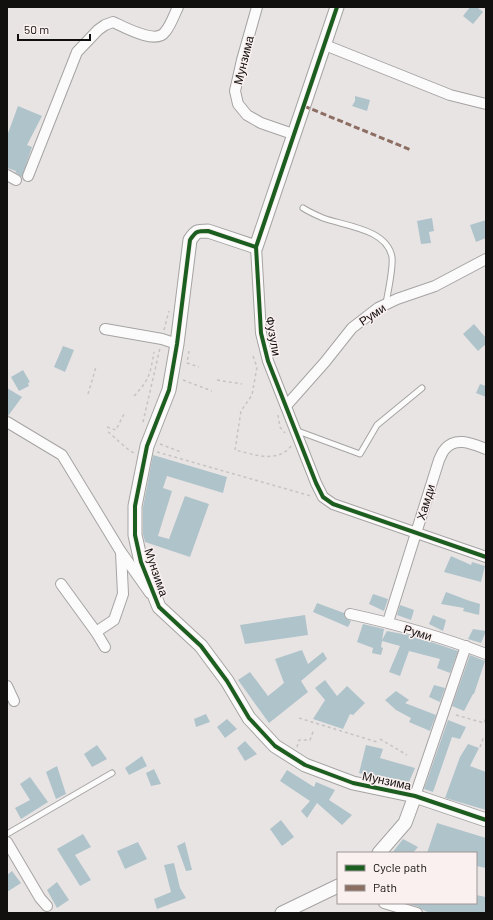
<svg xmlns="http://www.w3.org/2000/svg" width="493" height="920" font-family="Barlow,sans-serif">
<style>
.building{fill:#afc3ca}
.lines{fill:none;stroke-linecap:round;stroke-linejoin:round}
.service-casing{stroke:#a6a3a3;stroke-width:7}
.minor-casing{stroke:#a6a3a3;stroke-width:12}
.tertiary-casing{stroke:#a6a3a3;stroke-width:15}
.path{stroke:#c5c3c3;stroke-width:1.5;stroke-dasharray:3 3;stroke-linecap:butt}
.service{stroke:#fcfbfb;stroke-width:5}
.minor{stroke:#fcfbfb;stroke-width:10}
.tertiary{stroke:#fcfbfb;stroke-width:13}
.quiet{stroke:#8d6e63;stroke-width:3;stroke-dasharray:6 3;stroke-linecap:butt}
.cycleway-casing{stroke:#f9f0ef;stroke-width:6}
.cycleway{stroke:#1b5e20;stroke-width:4}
.labels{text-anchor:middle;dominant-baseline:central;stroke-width:3;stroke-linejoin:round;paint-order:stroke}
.street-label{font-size:12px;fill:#120f0f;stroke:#f9f0ef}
</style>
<rect width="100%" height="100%" fill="#e9e4e4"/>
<g class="building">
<polygon points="470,7 477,7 483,12 473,24 463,16"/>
<polygon points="355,96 370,100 367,111 352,106 355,101"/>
<polygon points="18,106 42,116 27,145 32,147 22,177 15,172 16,171 7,168 7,136"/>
<polygon points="432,218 434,231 429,232 431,243 421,244 417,221"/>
<polygon points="486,220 486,238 476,242 470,225"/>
<polygon points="474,324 486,338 486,344 478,351 463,334"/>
<polygon points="63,346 74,350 65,372 54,367"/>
<polygon points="23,370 30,382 28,383 29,386 19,391 11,377"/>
<polygon points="480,384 486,386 486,397 476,393"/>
<polygon points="7,388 22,397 8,416 7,416"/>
<polygon points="153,455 227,477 223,493 167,476 163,488 172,491 158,536 169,539 185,496 209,504 190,557 145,542 143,534 143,507"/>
<polygon points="451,556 471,565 472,562 485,566 481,582 444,572"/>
<polygon points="446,592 467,600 480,604 479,615 463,611 464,608 441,604"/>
<polygon points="373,594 388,599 384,611 369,604"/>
<polygon points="317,603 344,613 345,618 351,621 348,627 313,612"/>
<polygon points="400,605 414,610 411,620 397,615"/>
<polygon points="305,615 308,635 245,644 240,625"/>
<polygon points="433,615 446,620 443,631 429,624"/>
<polygon points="363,624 384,629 382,640 387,631 413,636 458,651 450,673 437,668 440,659 409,651 400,676 389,672 400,646 382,641 381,647 383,648 381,655 372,653 373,648 357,642"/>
<polygon points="473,629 486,631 481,643 468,639"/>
<polygon points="302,650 308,664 323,652 327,659 301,681 308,692 269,723 238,680 250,672 268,696 284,683 275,659"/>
<polygon points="470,655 485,661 474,694 473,694 464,711 452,706"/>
<polygon points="325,680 337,696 347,686 365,703 353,715 350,714 343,729 313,719 325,700 315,688"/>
<polygon points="434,685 445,688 440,702 429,697"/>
<polygon points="396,691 409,700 405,703 436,715 430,731 409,722 411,718 396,710 385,700"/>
<polygon points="206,714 210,722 196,727 194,719"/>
<polygon points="227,719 237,729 225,738 217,727"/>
<polygon points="448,720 466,727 460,739 452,737 433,792 424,789"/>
<polygon points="245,741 257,754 245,761 237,748"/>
<polygon points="468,744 479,748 470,766 486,772 486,810 445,798 460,757"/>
<polygon points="97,745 107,759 92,767 84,754"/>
<polygon points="366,745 383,749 380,758 415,768 409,782 380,776 378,778 359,773"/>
<polygon points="142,756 147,766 129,775 125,768"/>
<polygon points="57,766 66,794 56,799 46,772"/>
<polygon points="154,769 161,784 151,786 146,773"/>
<polygon points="287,770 314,787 316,782 335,790 329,800 352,815 342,825 317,803 307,818 301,811 310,801 280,781"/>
<polygon points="30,777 48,802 21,819 15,808 30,800 20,784"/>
<polygon points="281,820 294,837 282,846 270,829"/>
<polygon points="437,823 486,838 486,868 476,866 476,853 427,853"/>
<polygon points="83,834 91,847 75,855 91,880 80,886 57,849"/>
<polygon points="403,839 418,847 413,853 392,853"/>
<polygon points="138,842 147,859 125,869 117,851"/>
<polygon points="185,842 192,870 186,871 177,846"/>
<polygon points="174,863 180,888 186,898 157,909 154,899 171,892 164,865"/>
<polygon points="12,871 21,883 7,892 7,875"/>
<polygon points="57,882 69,900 57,908 47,890"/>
<polygon points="476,895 486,897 486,913 430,913 423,910 419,907 406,903 476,903"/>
</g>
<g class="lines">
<defs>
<g id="service">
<path d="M303,208c6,4 13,7 20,10 22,8 64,11 69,39 1,8 -4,36 -6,46"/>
<polyline points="295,430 360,454 377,425 422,388"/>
<polyline points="7,834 112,773"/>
</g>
<g id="minor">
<polyline points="257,7 242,60 235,91 238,104 247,115 261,123 287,132"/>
<polyline points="325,45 450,95 486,104"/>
<polyline points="7,175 16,180"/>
<path d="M28,176l49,-124 21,-22 7,-5 8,-3c11,5 43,23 52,10 6,-7 9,-17 13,-25"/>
<polyline points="256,247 261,333 268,361 316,483 323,497 333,504 486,557"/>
<polyline points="105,329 162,339 177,344"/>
<polyline points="286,406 325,362 352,328 378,308 397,299 435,286 486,259"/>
<polyline points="7,422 62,455 121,552 150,593"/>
<polyline points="61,584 96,632 105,647"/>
<path d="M350,614c46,10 92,23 136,40"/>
<path d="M388,622l51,-162c2,-4 3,-8 6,-11 11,-13 28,-5 41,0"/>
<polyline points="96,632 114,620 123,594 121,552"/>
<polyline points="7,686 14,701"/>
<polyline points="415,796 466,646"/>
<polyline points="7,842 40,898 47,906"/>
<polyline points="384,903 417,913"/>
</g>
<g id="tertiary">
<path d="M337,7l-81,240 -48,-16c-11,0 -12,0 -18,9l-13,104 -8,46 -22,56 -12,60v29l6,27 18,45 42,39 26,35 22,37 26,28 30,19 48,18 62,13 71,24"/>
<polyline points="379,853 405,823 415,796"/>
<polyline points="282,913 338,886"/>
</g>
</defs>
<use href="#service" class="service-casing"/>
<use href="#minor" class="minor-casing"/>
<use href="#tertiary" class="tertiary-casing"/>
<g class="path">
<polyline points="164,330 169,311"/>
<polyline points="189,351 187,363 199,367"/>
<path d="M253,356l4,11 -5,28 -11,16 -6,39c18,4 42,14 56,-4"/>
<polyline points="183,380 212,391"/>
<polyline points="217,380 242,384"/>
<polyline points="88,394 96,367"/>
<path d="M134,396c16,-17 16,-22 20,-44"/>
<polyline points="278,415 280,427 285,433"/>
<polyline points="143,422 160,348"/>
<polyline points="107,427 116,430 124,414"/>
<path d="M108,432c8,6 18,17 26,21"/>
<polyline points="160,444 181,452"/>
<polyline points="157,452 311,496"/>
<polyline points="456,715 484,723 486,718"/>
<polyline points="299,718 377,742"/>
<polyline points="380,739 407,755"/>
<polyline points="297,747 299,740 310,740 314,729"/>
<polyline points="480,747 483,739 486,740"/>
</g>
<use href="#service" class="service"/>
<use href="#minor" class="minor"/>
<use href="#tertiary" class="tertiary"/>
<polyline class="quiet" points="304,106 411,150"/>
<defs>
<g id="cycleway">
<polyline points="337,7 256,247 261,333 268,361 316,483 323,497 333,504 486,557"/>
<path d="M256,247l-48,-16c-11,0 -12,0 -18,9l-13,104 -8,46 -22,56 -12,60v29l6,27 18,45 42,39 26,35 22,37 26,28 30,19 48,18 62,13 71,24"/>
</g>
</defs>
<use href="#cycleway" class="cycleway-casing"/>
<use href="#cycleway" class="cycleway"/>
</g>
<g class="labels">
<g class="street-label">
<text transform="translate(243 60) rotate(-76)">Мунзима</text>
<text transform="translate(372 314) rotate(-34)">Руми</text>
<text transform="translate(274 336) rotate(80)">Фузули</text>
<text transform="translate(425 502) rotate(-73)">Хамди</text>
<text transform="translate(157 572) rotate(71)">Мунзима</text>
<text transform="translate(418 632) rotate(17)">Руми</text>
<text transform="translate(387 780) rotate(12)">Мунзима</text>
</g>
</g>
<rect width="493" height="920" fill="none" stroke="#120f0f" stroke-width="16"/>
<rect x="337" y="852" width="140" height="52" fill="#f9f0ef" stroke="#9d9695"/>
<rect x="345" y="865" width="20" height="6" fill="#1b5e20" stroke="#9d9695"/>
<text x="373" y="872" font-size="12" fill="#120f0f">Cycle path</text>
<rect x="345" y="885" width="20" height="6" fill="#8d6e63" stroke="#9d9695"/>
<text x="373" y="892" font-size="12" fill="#120f0f">Path</text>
<path d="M18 34v6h72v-6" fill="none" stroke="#120f0f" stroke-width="2"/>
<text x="24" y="34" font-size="12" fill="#120f0f" stroke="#f9f0ef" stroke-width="3" paint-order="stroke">50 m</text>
</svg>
